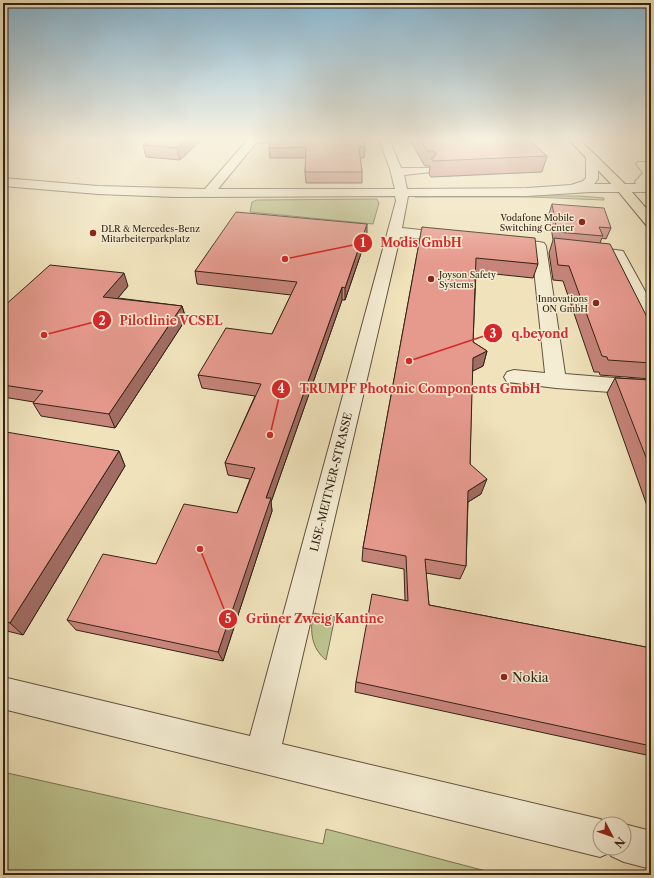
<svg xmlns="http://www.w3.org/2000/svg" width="654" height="878" font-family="'Libre Caslon Text',serif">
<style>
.green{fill:#bcc38e;stroke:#777351}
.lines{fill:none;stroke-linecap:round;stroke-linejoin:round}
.minor-casing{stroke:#62533e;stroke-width:2}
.major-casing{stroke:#322314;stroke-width:2}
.minor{fill:#f5edd3;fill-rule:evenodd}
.major{fill:#f0e3bc;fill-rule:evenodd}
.wall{fill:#c6847a;stroke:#322314}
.shaded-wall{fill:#a16c63;stroke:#322314}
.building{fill:#e69a8e;stroke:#322314}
.poi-dot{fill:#8f2418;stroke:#f5edd3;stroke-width:1.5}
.labels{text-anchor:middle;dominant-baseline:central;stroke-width:3;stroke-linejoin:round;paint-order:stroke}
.far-poi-label{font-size:9px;fill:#322314;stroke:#f5edd3;text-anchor:end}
.street-label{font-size:11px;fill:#322314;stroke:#f5edd3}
.near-poi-label{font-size:13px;fill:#322314;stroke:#f5edd3;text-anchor:start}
.leader{fill:none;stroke:#d62828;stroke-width:1.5}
.callout-dot{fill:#d62828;stroke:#f5edd3;stroke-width:1.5}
.mark-label{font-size:12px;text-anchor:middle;font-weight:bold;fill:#fff}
.callout-label{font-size:12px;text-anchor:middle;font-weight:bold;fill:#d62828;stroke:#f5edd3;stroke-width:3;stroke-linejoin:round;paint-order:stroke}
</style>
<rect width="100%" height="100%" fill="#f0e3bc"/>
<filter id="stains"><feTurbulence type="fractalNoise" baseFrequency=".005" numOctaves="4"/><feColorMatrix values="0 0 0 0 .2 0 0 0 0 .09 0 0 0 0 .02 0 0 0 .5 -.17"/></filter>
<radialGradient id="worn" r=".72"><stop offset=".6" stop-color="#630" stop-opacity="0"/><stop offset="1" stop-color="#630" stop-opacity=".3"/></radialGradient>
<g class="green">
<polygon points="419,195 579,196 604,198 604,200 531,197 415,197"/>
<polygon points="377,199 379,203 373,224 250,212 252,202 257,200"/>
<path d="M313,613l22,4 -9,43c-15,-12 -16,-29 -13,-47z"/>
<polygon points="3,772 323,844 326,829 501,875 3,875"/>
</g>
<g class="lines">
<defs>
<g id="minor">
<polygon points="248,139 267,139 268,140 267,142 256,143 218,189 395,189 390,169 379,139 389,139 401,168 431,168 433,170 431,172 404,175 407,189 527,188 571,185 583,181 586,178 586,157 592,154 598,157 598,179 594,184 636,184 635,182 643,173 636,164 638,162 646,162 651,167 651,179 646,184 651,184 651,192 590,192 527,196 408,196 402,228 450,233 455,234 457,237 455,240 450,241 400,237 282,744 600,819 611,824 600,824 600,848 624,848 624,824 651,831 651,869 624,862 611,856 609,853 600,857 3,709 3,677 250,736 396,201 395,196 175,197 98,194 3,186 3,178 98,186 205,189"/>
<polygon points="507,239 539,242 544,243 546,246 565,374 651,381 651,395 556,388 507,382 504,377 507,372 514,370 545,373 532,250 502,246 500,243 502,240"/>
<polygon points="586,246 623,251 651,302 651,323 645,322 642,318 612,258 581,253 579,250 581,247"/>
</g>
<polygon id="major" points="568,139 579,139 626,185 651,214 651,226 646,225 618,191"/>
</defs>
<use href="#minor" class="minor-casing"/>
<use href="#major" class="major-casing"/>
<use href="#minor" class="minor"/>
<use href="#major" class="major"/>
</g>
<g class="wall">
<polygon points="202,139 180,160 146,157 143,145"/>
<polygon points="409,139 528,139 547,156 542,172 431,177 429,174 430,166 425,166"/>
<polygon points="365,147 364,158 360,158 362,172 362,183 306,183 305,172 306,158 270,158 269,148"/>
<polygon points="552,204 611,228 606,239 602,238 600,243 651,325 651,379 600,375 599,372 594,372 563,281 553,280 549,253 553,240 549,214"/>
<polygon points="422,227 538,264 533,278 476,272 473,342 487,351 483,366 472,371 470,464 481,494 468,502 466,566 460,579 426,573 429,605 651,648 651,756 355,692 356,682 405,600 404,569 362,561 363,548"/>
<polygon points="367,236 345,300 342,300 271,502 272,511 223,661 76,630 67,620 237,513 250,479 228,475 225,463 255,396 202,388 198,375 272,334 291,295 197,284 195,271"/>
<polygon points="128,286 118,298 182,306 186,319 115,428 41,416 33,403 34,402 3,397 3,307"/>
<polygon points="615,378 651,380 651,517 607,393"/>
<polygon points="3,435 119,451 125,466 23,635 3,630"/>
</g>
<g class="shaded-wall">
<polygon points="188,139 202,139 180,160 177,148"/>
<polygon points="367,224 367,236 345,300 345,288"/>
<polygon points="124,273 128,286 108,310 103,297"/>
<polygon points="342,287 342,300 271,502 272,511 223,661 218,652 266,498"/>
<polygon points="182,306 186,319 115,428 109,414"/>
<polygon points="487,351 483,366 469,373 473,358"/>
<polygon points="119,451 125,466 23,635 10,623"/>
<polygon points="487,479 481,494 463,505 468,491"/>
</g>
<g class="building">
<polygon points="152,139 188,139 177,148 143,145"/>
<polygon points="270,139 363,139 365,147 359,147 362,172 305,172 306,147 269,148"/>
<polygon points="420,139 528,139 547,156 433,161 431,158 434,157 436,153 433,151 427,151"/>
<polygon points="552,204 604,208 611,228 599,227 603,236 557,232"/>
<polygon points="236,212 367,224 345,288 342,287 266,498 271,498 218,652 67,620 103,554 156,564 184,504 237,513 255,468 225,463 261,384 198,375 226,328 272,334 297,282 195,271"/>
<polygon points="422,227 535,238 538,264 476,258 473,342 487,351 473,358 470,464 487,479 468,491 466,566 425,559 429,605 651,648 651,746 356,682 372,594 408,601 406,556 363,548"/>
<polygon points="554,238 610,244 651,325 651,363 608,360 607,357 602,356 569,266 558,265"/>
<polygon points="50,265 124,273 103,297 182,306 109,414 33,403 43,391 3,385 3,307"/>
<polygon points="615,378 651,380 651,470"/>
<polygon points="6,432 119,451 10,623 3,621 3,435"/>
</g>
<linearGradient id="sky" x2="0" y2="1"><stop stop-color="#89b8d3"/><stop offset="0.53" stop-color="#f8f2e1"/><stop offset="1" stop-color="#f8f2e1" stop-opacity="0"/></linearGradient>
<rect width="654" height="262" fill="url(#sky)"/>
<g class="poi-dot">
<circle cx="582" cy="222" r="4"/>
<circle cx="93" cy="233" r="4"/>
<circle cx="431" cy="279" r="4"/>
<circle cx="596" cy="303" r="4"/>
<circle cx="504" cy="677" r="4"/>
</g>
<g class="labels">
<g class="far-poi-label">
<text x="574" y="217">Vodafone Mobile<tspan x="574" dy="10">Switching Center</tspan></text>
<text x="101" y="228" text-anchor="start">DLR &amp; Mercedes-Benz<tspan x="101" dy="10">Mitarbeiterparkplatz</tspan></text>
<text x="439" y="274" text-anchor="start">Joyson Safety<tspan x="439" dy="10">Systems</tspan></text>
<text x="588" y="298">Innovations<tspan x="588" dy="10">ON GmbH</tspan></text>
</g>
<g class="street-label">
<text transform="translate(331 482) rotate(-76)">LISE-MEITNER-STRASSE</text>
</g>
<g class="near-poi-label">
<text x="512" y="677">Nokia</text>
</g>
</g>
<path class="leader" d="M285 259L363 243M44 335L102 320M409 361L493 333M270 435L281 389M200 549L228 619"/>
<g class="callout-dot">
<circle cx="285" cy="259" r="4"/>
<circle cx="44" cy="335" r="4"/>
<circle cx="409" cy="361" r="4"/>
<circle cx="270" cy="435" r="4"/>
<circle cx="200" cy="549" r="4"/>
<circle cx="363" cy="243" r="10"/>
<circle cx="102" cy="320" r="10"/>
<circle cx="493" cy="333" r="10"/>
<circle cx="281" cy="389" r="10"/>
<circle cx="228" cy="619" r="10"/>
</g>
<g class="mark-label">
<text x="363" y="247">1</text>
<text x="102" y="325">2</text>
<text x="493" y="338">3</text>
<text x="281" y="393">4</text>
<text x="228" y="623">5</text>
</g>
<g class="callout-label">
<text x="421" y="247">Modis GmbH</text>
<text x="171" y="325">Pilotlinie VCSEL</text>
<text x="540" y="338">q.beyond</text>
<text x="420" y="393">TRUMPF Photonic Components GmbH</text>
<text x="315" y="623">Grüner Zweig Kantine</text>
</g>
<rect width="654" height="878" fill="none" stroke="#f0e3bc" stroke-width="16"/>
<rect x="4" y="4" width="646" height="870" fill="none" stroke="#322314" stroke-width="2"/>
<rect x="8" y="8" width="638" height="862" fill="none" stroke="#322314"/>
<g transform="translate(612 836) rotate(131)"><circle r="19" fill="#f5edd3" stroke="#a79c87"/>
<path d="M0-3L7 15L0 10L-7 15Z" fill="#8f2418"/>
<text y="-6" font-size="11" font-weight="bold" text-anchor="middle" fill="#322314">N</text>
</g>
<rect width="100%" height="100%" filter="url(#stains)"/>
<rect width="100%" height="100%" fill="url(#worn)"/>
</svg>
